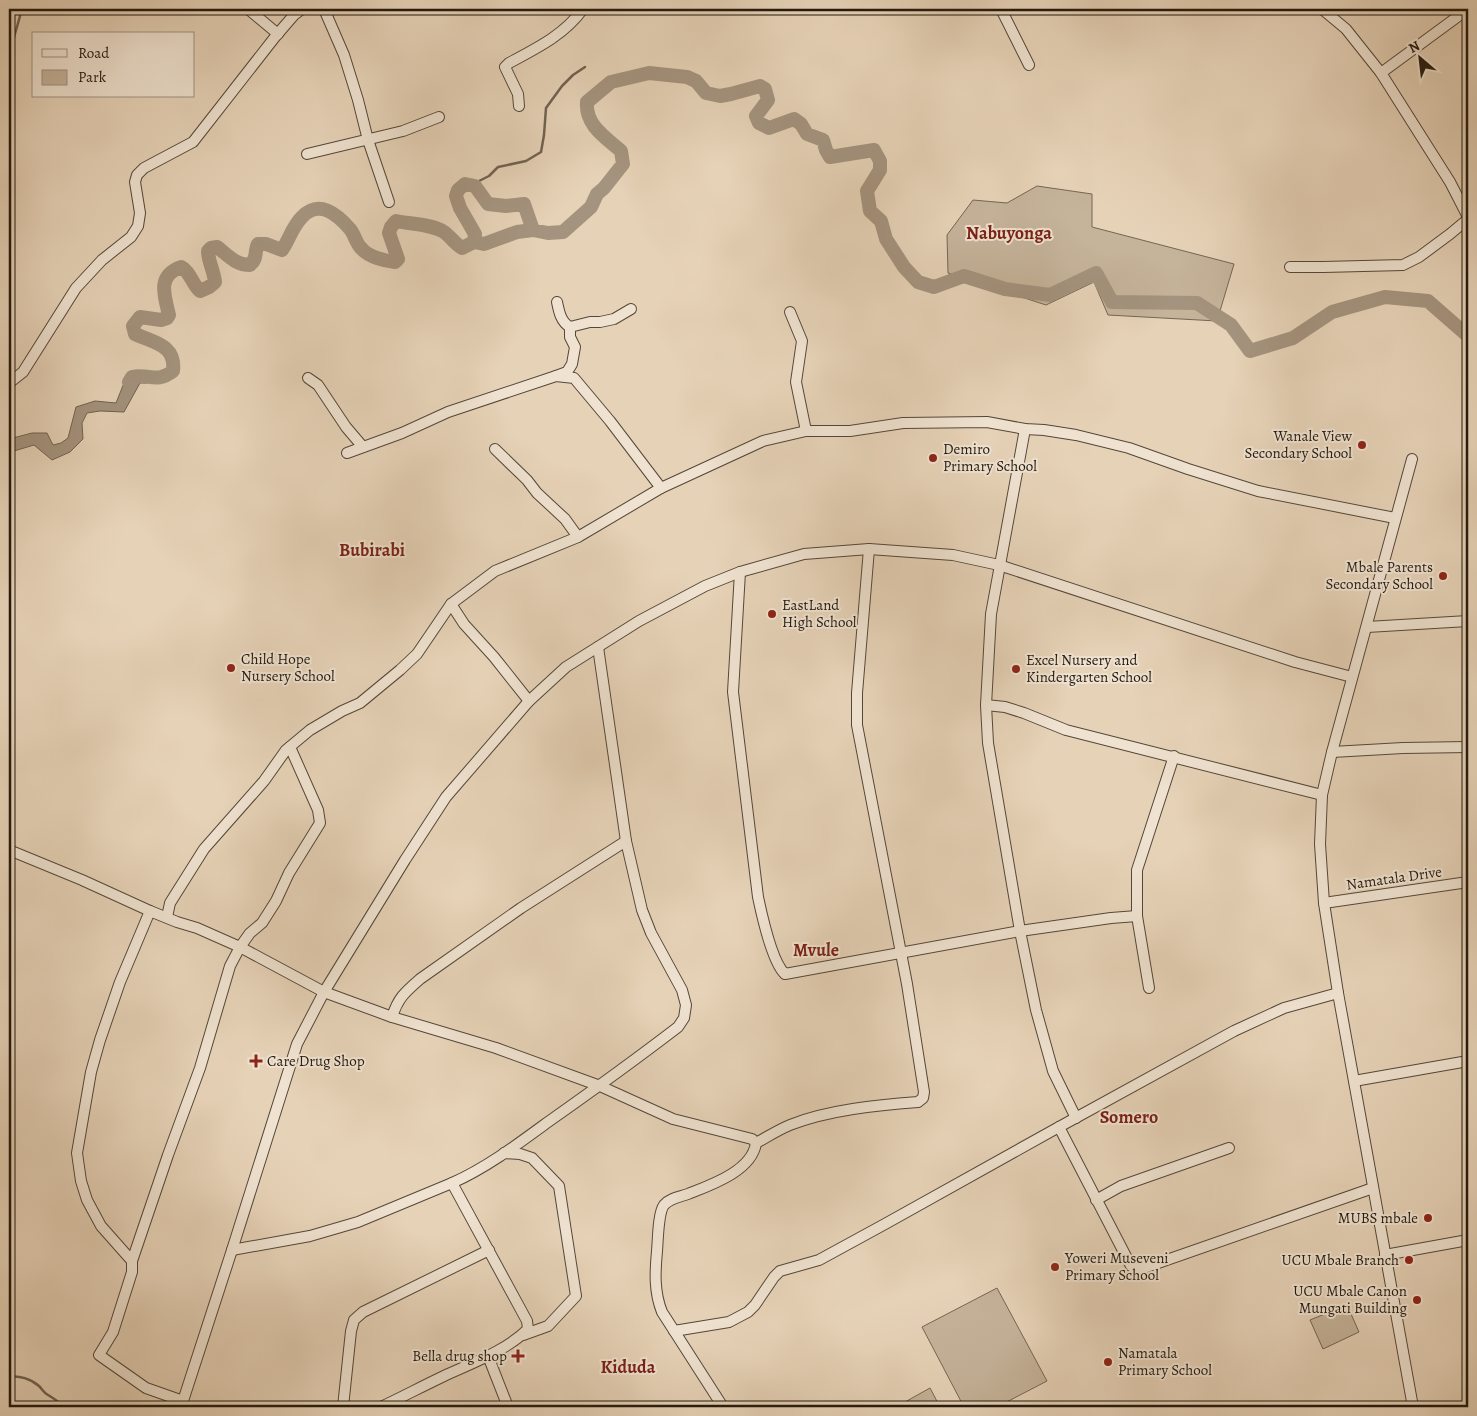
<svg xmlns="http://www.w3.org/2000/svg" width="1477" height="1416" font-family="Alegreya,serif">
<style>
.green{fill:#c5b39a;stroke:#746654}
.water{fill:#a4937e;stroke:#706252}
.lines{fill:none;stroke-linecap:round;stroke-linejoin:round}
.stream{stroke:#706252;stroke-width:2.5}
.river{stroke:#a4937e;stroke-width:14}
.minor-casing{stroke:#544739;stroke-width:12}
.minor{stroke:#efe2d0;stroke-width:10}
.poi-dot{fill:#8f2418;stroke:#efe2d0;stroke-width:2}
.labels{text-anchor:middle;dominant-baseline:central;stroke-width:4;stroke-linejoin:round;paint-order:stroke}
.poi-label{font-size:15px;fill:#23190f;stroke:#efe2d0;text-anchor:start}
.street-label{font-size:15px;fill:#23190f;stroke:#efe2d0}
.quarter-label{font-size:18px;font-weight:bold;fill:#7a1f14;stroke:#efe2d0}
</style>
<rect width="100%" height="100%" fill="#e6d2b7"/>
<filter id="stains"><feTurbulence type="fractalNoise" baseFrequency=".004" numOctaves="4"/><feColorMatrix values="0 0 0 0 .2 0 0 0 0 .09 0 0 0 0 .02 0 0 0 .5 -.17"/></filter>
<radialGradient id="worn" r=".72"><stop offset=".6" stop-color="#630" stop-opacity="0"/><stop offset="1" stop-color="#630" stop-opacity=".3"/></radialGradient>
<g class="green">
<polygon points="1037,186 1092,194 1092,227 1234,264 1217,321 1108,315 1094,282 1046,305 948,273 947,235 973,200 1007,203"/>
<polygon points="997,1288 1047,1381 997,1407 964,1407 922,1327"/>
<polygon points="1347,1305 1359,1332 1323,1349 1310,1320"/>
<polygon points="930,1388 940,1407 896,1407"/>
</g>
<polygon class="water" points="136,370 143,374 147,383 140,383 124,412 100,411 87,413 82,423 83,439 70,452 52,460 34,445 14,451 9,450 9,439 32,433 47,433 53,445 61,443 68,438 76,407 95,401 116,403 124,383"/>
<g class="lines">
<g class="stream">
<polyline points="9,55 22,9"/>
<polyline points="475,186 479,181 489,176 498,167 526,161 541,152 544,135 546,108 562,86 573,75 585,67"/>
<path d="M9,1377c10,-2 22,2 30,9 3,3 5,7 9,9 6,4 11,6 15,12"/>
<polyline points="106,1407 109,1404 120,1403 132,1406"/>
</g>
<g class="river">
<polyline points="474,242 484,244 517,232 533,230"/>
<path d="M129,382l3,-5c17,-4 24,7 41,-6 3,-26 -18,-28 -38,-37l-2,-8 7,-9 21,3 6,-2 2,-3c-5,-21 -12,-39 12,-48 9,4 11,17 19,24l9,-4 6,-5c-1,-11 -7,-21 -7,-31l3,-3 6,-1c11,8 18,18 33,18 8,-6 4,-14 8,-21h8l16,6c7,-10 10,-23 20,-33 17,-18 35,-3 48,12 5,6 6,15 12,20 7,8 23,12 33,13l3,-3 -9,-26 2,-6 5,-6c13,3 36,3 48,11 6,4 11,12 18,16l12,-6 1,-8 -15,-26 -4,-12 2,-6 7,-6 10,2 13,18 18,2 18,-2 9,26 15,3 15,-1 28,-25 6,-13 7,-6 19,-24 -2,-13c-16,-14 -36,-26 -34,-49l24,-20 38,-9 38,4 9,4 10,12 14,3 11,-2 29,-8 5,3 3,11 -12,16 3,7 10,5 25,-9 7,5 6,10 16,6 3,10 4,7 44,-7 6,11v9l-13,21 3,20 11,10 5,18 18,28 14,15 16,5 30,-11 41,13 45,6 46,-22 16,29 85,1 34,22 19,26 43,-13 39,-26 53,-15 43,4 40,35"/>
</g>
<defs>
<g id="minor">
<polyline points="248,9 278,34"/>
<polyline points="324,9 344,55 358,100 368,140 389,202"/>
<polyline points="1001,9 1029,65"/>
<polyline points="1322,9 1346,29 1381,73 1450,182 1468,217"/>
<polyline points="1381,73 1468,9"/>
<path d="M519,106l-1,-12 -13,-27 4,-4c28,-15 55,-28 74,-54"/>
<polyline points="307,154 403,131 439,117"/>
<polyline points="1290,267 1323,267 1403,265 1419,257 1450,234 1468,219"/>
<polyline points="790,312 802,341 796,382 806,431"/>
<polyline points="570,327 590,322 600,322 614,319 631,309"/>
<path d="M556,376l11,-4 5,-8 3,-17 -5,-10v-10c-9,-5 -11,-15 -13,-25"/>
<polyline points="308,378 318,385 346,427 363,447"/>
<polyline points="9,383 23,372 76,288 102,260 131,237 138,226 140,213 135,182 137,175 144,168 193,142 275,37 294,15 302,9"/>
<polyline points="1025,429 991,614 986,705 988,743 1020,931 1036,1010 1053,1071 1076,1118"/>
<polyline points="495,449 527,480 537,493 565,519 578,537"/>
<polyline points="347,453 402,433 448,412 556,376 574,378 610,421 661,488"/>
<polyline points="1412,459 1332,752 1322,795 1320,844 1324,903 1338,993 1413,1407"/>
<path d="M740,572l-7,120 25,205c4,19 14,65 27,77l235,-43 91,-13 26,-2"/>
<polyline points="1367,627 1468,621"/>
<polyline points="529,701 494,657 464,624 451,604 495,571 578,537 661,488 763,441 806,431 850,431 903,423 987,422 1025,429 1044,430 1076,435 1129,448 1188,469 1258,491 1395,518"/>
<polyline points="986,705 1005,707 1024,713 1066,730 1322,795"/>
<polyline points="1332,752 1403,748 1468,747"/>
<path d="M9,850l73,30 68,31 27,11 20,6 43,19 84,45 68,25 104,31 104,38 73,33 79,20 4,4c-4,28 -45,42 -68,51 -8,3 -18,4 -24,11 -6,8 -6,35 -7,46 -2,21 -3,41 5,61l61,95"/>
<polyline points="1324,903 1468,882"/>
<polyline points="150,911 120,982 100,1040 91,1072 77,1153 81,1181 87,1200 101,1226 132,1261 132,1272 113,1332 99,1355 146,1388 183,1401"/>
<polyline points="167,917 170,903 204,849 264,781 286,750 310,730 342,711 360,703 400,670 417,654 451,604"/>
<polyline points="1149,988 1137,916 1137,870 1174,756"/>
<path d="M392,1017c6,-19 13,-25 28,-38l101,-71 105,-67"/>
<polyline points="1354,1081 1468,1061"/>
<polyline points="1059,1127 1131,1266 1136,1269 1141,1269 1373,1188"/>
<path d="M756,1143c11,-6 22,-13 34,-18 37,-15 88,-20 128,-23l5,-4 1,-6 -17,-108 -50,-259v-32l12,-144"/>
<polyline points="504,1153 520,1154 532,1158 559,1186 576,1296 548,1326 523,1335"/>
<polyline points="1096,1200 1121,1186 1229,1148"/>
<polyline points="232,1250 310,1236 358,1222 452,1183"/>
<polyline points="1385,1255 1468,1240"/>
<polyline points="132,1261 168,1155 200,1068 230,966 240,947 250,933 262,923 276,901 289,873 320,823 318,810 290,747"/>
<polyline points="674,1331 729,1322 748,1312 755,1305 774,1277 780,1271 819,1260 885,1224 1059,1127 1234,1031 1284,1008 1338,993"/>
<polyline points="488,1356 508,1407"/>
<polyline points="182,1407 183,1401 232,1250 297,1044 324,992 405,860 446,797 529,701 566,667 639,621 705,586 740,572 804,554 869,549 953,555 999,565 1295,662 1352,677"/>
<polyline points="343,1407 351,1331 354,1320 363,1312 489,1250"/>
<path d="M381,1407c21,-10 42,-21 63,-31 28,-13 62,-25 84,-47l-1,-8 -75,-138c34,-15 66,-39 96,-61 44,-31 87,-62 130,-95l6,-9 2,-13 -4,-15 -31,-57 -9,-23 -16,-69 -28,-194"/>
</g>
</defs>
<use href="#minor" class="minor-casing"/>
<use href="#minor" class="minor"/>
</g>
<g class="poi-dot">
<circle cx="1362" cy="445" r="5"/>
<circle cx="933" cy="458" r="5"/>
<circle cx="1443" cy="576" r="5"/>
<circle cx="772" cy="614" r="5"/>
<circle cx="231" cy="668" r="5"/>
<circle cx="1016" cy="669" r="5"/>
<path d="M253.5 1053.5h5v5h5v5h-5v5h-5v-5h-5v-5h5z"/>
<circle cx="1428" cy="1218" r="5"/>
<circle cx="1409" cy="1260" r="5"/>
<circle cx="1055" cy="1267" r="5"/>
<circle cx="1417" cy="1300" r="5"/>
<path d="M515.5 1348.5h5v5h5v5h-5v5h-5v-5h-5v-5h5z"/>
<circle cx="1108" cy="1362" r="5"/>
</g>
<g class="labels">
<g class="poi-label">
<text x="1352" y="436" text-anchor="end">Wanale View<tspan x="1352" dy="17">Secondary School</tspan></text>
<text x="943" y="449">Demiro<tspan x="943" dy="17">Primary School</tspan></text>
<text x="1433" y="567" text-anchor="end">Mbale Parents<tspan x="1433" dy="17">Secondary School</tspan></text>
<text x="782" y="605">EastLand<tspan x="782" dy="17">High School</tspan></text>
<text x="241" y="659">Child Hope<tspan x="241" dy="17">Nursery School</tspan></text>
<text x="1026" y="660">Excel Nursery and<tspan x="1026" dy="17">Kindergarten School</tspan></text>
<text x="267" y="1061">Care Drug Shop</text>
<text x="1418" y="1218" text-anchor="end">MUBS mbale</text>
<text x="1065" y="1258">Yoweri Museveni<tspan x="1065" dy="17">Primary School</tspan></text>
<text x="1399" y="1260" text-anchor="end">UCU Mbale Branch</text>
<text x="1407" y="1291" text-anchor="end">UCU Mbale Canon<tspan x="1407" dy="17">Mungati Building</tspan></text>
<text x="1118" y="1353">Namatala<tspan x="1118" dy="17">Primary School</tspan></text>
<text x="507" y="1356" text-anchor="end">Bella drug shop</text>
</g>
<g class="street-label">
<text transform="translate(1394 878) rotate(-8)">Namatala Drive</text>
</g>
<g class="quarter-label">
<text x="1009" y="233">Nabuyonga</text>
<text x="372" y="550">Bubirabi</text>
<text x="816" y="950">Mvule</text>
<text x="1129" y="1117">Somero</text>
<text x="628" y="1367">Kiduda</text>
</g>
</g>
<rect width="1477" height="1416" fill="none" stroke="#e6d2b7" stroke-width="30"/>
<rect x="10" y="10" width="1457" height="1396" fill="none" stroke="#23190f" stroke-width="2.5"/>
<rect x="15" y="15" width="1447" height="1386" fill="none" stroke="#23190f"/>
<rect x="32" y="32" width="162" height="65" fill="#efe2d0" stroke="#9d9283"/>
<rect x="42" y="49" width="25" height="8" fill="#efe2d0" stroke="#9d9283"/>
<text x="78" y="58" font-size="15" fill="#23190f">Road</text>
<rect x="42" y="70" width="25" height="15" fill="#c5b39a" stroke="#9d9283"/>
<text x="78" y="82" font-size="15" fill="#23190f">Park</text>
<g transform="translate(1420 58) rotate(332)" stroke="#efe2d0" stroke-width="4" paint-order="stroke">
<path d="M0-4L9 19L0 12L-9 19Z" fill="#23190f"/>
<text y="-8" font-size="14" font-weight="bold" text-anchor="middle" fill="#23190f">N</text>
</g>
<rect width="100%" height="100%" filter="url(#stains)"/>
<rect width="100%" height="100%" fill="url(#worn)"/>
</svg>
